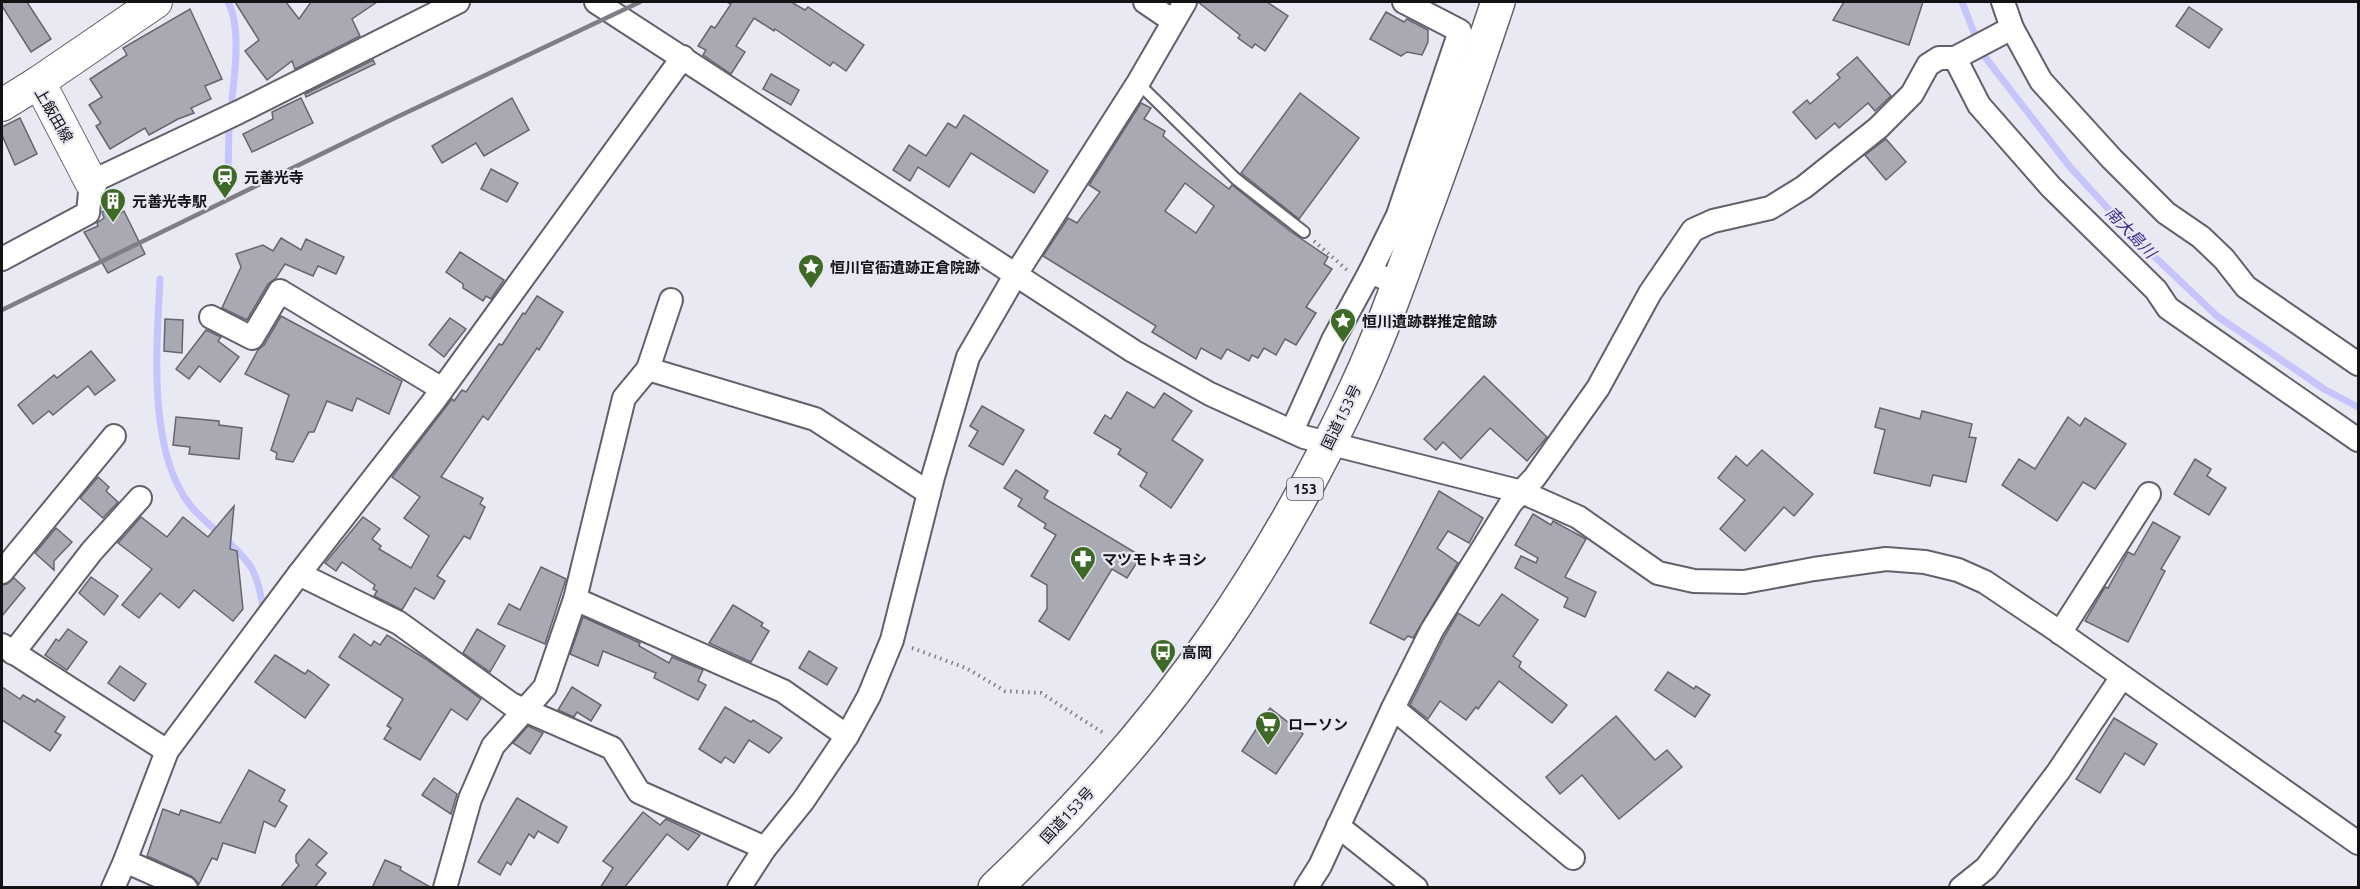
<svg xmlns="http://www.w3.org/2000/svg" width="2360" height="889" font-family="Ubuntu,'Noto Sans JP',sans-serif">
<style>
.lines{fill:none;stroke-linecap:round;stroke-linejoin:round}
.stream{stroke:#c6c5fb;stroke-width:7}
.building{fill:#a9a9b4;stroke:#65656f;stroke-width:1.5;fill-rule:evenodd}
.lane-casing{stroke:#61616b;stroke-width:14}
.street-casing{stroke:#61616b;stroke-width:26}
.secondary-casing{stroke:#61616b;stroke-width:34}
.highway-casing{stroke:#61616b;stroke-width:36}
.path{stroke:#7e7e85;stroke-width:4;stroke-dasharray:1.5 4.5;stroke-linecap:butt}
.lane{stroke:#fff;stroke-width:10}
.street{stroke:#fff;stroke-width:22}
.secondary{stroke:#fff;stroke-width:32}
.highway{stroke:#fff;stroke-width:33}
.rail{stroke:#7e7e85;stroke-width:4.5}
.labels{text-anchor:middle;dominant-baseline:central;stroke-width:4.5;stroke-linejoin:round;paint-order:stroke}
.shield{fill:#e9e9f4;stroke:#535359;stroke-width:1.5}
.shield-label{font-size:14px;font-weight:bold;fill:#131316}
.street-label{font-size:15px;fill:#131316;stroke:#e9e9f4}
.poi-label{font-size:15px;font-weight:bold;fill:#131316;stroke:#e9e9f4;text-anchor:start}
.water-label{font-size:16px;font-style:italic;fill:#3c288a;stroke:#e9e9f4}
</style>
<rect width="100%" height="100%" fill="#e9e9f4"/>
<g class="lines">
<g class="stream">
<path d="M228,2c13,23 7,70 4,97"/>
<polyline points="1962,2 1982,53 2070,167 2136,239 2217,316 2324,389 2358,407"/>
<polyline points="228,171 229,128"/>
<path d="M160,279c-3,66 -13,171 30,226 17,21 42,36 58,58 9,11 12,29 15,43l-3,5"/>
</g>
</g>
<g class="building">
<polygon points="2,2 27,2 51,39 31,52 2,6"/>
<polygon points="235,2 286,2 299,19 311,2 377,2 352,19 360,36 295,69 292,61 267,80 245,51 259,40"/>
<polygon points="727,2 791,2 805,10 808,7 864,45 846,71 833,62 830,66 775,29 774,31 754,18 736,46 745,52 731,74 703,55 706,50 698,46 711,26 715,28 731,4"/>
<polygon points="1198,2 1267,2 1288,16 1265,51 1255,44 1252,48 1238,38 1240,35"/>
<polygon points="1844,2 1923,2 1909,45 1833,20"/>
<polygon points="2189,7 2222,29 2209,48 2176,26"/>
<polygon points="190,9 222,79 205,86 211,99 191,108 194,113 178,119 149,135 145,128 110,149 96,126 101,123 89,105 102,97 90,79 127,55 123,48"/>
<polygon points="1386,12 1404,22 1407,19 1428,30 1428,42 1422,55 1407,52 1401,56 1370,39"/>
<polygon points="1857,57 1891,96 1875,111 1868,103 1839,128 1835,123 1816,139 1793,112 1807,100 1810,104 1840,78 1837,74"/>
<polygon points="373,60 375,64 306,97 305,94"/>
<polygon points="771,74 799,90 791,105 763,89"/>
<polygon points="1300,93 1359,138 1299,219 1241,173"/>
<polygon points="301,98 313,123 252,152 243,134 273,119 272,112"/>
<polygon points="512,98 529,130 484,156 476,143 442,163 432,146"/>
<path d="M1141,103l10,5 -7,11 21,12 -2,5 36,30 30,23 3,-4 58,46 38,26 -4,7 8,5 -26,38 10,6 -20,32 -11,-6 -9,16 -12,-7 -6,10 -6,-3 -3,6 -22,-12 -6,10 -20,-11 -5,11 -44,-27 4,-6 -113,-70 25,-38 9,5 23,-31 -11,-7zM1185,183l29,23 -18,27 -31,-22z"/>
<polygon points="964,115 1048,171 1034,193 971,153 949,187 918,167 910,181 893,170 909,145 926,156 948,123 956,128"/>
<polygon points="20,118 37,154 15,165 2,135 2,127"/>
<polygon points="1886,139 1906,162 1886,180 1865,155"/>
<polygon points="491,169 518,183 507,202 481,189"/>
<polygon points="117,205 121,213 124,211 145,254 108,273 84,232 98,226 97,223 104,218 102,212"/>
<polygon points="281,238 301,250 306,239 344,257 336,274 318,266 313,276 285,264 276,278 268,284 247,320 222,308 241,267 236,254 263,245 273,251"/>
<polygon points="460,252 504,280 491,299 486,296 483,301 463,288 463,284 446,272"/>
<polygon points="537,296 563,312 539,350 537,348 488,420 483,416 441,477 483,498 480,504 485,507 470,539 464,536 437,576 445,581 434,599 415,588 402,610 374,596 377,591 373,589 375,585 342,562 336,571 325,563 363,517 380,529 372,539 381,546 379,549 411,568 429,536 404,518 420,497 392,477 452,399 454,401 462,390 466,392 499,344 502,345 523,313 525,314"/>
<polygon points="281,316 402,381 389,414 357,398 352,411 327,401 314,432 309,432 293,462 276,459 277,453 271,450 289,395 245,374 258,350 264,345"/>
<polygon points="450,318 466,329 444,357 429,345"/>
<polygon points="165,319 183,320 182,353 164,351"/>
<polygon points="206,330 221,337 218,341 239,357 220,382 199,366 189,379 176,369"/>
<polygon points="91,351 115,380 95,395 88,386 53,415 49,411 33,424 18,405 54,375 57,378"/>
<polygon points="1484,376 1547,437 1527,461 1490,428 1461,459 1443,442 1436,450 1424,439"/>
<polygon points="1127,392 1154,408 1164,393 1192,411 1172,440 1203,460 1171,508 1140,486 1147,473 1118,454 1121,449 1094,433 1105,415 1111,419"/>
<polygon points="982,406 1024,430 1003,465 969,446 978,431 970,426"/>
<polygon points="1880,408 1920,419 1922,411 1972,424 1969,437 1976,438 1966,482 1933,475 1930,486 1874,473 1885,430 1875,427"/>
<polygon points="176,417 219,421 219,425 242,428 239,459 189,454 190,447 173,445"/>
<polygon points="2068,417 2080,426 2085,418 2126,444 2095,489 2083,482 2057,521 2002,485 2019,459 2035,469"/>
<polygon points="1762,450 1813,494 1794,516 1784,507 1745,551 1720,529 1745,500 1718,478 1736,456 1747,466"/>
<polygon points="2195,459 2211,469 2207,476 2226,488 2209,515 2174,494"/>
<polygon points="1016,470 1048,491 1044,498 1141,556 1127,578 1112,569 1069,640 1039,621 1047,609 1047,585 1031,576 1056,535 1044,528 1046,524 1018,506 1022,499 1004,488"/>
<polygon points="98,477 109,487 106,491 118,502 103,518 80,498"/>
<polygon points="1439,491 1483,518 1469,543 1448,531 1437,548 1458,563 1413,638 1408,636 1404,640 1370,623"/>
<polygon points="234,506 230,549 237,551 243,609 233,621 194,590 179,608 160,593 139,618 122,605 152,569 118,543 141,517 167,537 183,517 208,537"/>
<polygon points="1533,514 1551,525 1553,521 1586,539 1565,577 1596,592 1585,617 1564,607 1568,598 1515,568 1521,556 1536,563 1538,558 1515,545"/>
<polygon points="2153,522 2180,537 2161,569 2165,571 2128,642 2085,621 2105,587 2108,588 2128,552 2134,555"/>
<polygon points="56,528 72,542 54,561 54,570 35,553"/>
<polygon points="541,567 566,579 545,644 498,624 509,604 520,610"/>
<polygon points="91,577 118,596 104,615 79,593"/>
<polygon points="14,578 25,588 2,616 2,585 7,584"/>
<polygon points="1502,594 1538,620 1513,656 1521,662 1519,667 1567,705 1552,723 1499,681 1478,709 1476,707 1466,720 1440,701 1428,719 1410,705 1444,637 1458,613 1479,626"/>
<polygon points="733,605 763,623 761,626 769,631 751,662 709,643"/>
<polygon points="583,617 640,643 639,646 669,663 672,657 703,670 698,681 706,685 698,700 654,678 656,673 603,651 598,666 570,654"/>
<polygon points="68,629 87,642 67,670 45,655 56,639 59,641"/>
<polygon points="477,629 505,646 490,672 463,653"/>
<polygon points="354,634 371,646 374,641 380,645 387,635 426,659 481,699 467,720 451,709 420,760 384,739 391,728 387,726 403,699 339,657"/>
<polygon points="809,651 837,668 827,685 799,668"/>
<polygon points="275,655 305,674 308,670 329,685 305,718 255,682"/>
<polygon points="120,666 146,684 134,701 108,683"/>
<polygon points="1668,672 1694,689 1696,686 1710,695 1695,717 1655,690"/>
<polygon points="2,687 20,699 23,695 35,702 37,699 65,717 55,732 61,735 50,751 2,720"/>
<polygon points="572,687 601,705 591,721 577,712 574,717 558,710"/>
<polygon points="725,707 751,722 753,720 782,738 769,753 749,740 734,763 725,757 721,763 699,749"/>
<polygon points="1270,708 1303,734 1276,774 1242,751"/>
<polygon points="1616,716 1655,760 1667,750 1682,767 1619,819 1582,775 1560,794 1546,777"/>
<polygon points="2114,718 2157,744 2144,765 2125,753 2100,793 2076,779"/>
<polygon points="528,726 543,733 530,754 513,743"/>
<polygon points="249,770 285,790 279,801 287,806 275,827 264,821 255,853 223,843 217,860 212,858 199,884 191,876 147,856 163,809 179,815 181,810 220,823"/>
<polygon points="434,778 457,794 451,814 422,795"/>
<polygon points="517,798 567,827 558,843 538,831 534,838 529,834 511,865 507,862 500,875 478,862"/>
<polygon points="643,812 660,825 666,819 700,835 688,850 667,834 624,888 600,888 613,868 603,861"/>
<polygon points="309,839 327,853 316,865 326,873 314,888 280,888 299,865 296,862 296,855"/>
<polygon points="385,860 401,867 400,870 432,888 372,888"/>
</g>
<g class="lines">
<defs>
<polyline id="lane" points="1138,83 1236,179 1304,232"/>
<g id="street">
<polyline points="596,2 1133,351 1210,394 1304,437 1522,492 1578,517 1658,573 1694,581 1744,582 1814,569 1886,559 1925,562 1958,570 1985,582 2055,629 2358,843"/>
<polyline points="1145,2 1173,21"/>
<polyline points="2003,2 2012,28 2041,81 2112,159 2166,213 2201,237 2224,259 2246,287 2358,364"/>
<polyline points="1955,58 1979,105 2051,187 2156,290 2168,308 2358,440"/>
<polyline points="2,259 88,213 91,182 239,112 458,2"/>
<polyline points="1399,284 1370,272 1398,215 1460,31 1404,2"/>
<polyline points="211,317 252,338 280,291 442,389"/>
<polyline points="648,369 671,300"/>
<polyline points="1292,431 1333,340 1370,272"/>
<polyline points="2,572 114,436"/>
<polyline points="299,574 399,623 511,704 612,748 639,792 765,848"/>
<polyline points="575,599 783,691 847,736"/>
<polyline points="2060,633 2149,494"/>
<polyline points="2,645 167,751"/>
<polyline points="13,653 92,551 140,498"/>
<polyline points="1393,708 1573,858"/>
<polyline points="1338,826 1416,888"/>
<polyline points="125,861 186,888"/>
<polyline points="113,888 125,861 167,751 299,574 433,402 683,57"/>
<polyline points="445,888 470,799 493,746 545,687 575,599 624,398 648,369 815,419 929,493"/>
<polyline points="739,888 765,848 803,801 847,736 869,696 892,640 933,477 968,357 1016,274 1138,83 1185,2"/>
<polyline points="1306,888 1320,866 1393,708 1432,630 1511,503 1535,477 1598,388 1650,293 1693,230 1713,221 1770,208 1804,187 1878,128 1912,94 1928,65 1939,58 1955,58 2012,28"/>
<polyline points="1961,888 1986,868 2058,772 2122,677"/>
</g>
<g id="secondary">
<polyline points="39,82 156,2"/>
<polyline points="2,105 39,82 91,182"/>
</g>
<path id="highway" d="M995,888c81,-77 158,-162 221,-254 54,-78 101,-162 141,-248 24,-52 43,-106 62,-159 28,-75 54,-150 79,-225"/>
</defs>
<use href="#lane" class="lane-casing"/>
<use href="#street" class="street-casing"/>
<use href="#secondary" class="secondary-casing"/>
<use href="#highway" class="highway-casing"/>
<g class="path">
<polyline points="1314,241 1347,270"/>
<polyline points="912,648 966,668 1005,691 1041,693 1105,734"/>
</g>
<use href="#lane" class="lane"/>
<use href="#street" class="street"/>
<use href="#secondary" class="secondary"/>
<use href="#highway" class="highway"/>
<polyline class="rail" points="2,310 397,117 640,2"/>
</g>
<defs>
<symbol id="station-pin" viewBox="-11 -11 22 30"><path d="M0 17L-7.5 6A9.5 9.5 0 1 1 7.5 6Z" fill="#3f6926" stroke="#e9e9f4"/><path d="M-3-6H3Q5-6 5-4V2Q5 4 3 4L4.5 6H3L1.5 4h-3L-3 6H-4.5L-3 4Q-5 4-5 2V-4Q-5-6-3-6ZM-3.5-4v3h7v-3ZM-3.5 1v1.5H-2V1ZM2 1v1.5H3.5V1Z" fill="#fff"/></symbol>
<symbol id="building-pin" viewBox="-11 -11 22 30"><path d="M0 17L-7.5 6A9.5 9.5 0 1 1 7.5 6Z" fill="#3f6926" stroke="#e9e9f4"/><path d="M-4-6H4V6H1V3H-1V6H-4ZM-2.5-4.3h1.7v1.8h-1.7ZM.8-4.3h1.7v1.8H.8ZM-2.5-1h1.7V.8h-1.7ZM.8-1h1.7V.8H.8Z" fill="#fff"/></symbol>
<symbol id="sight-pin" viewBox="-11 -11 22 30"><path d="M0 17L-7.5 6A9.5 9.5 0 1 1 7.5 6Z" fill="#3f6926" stroke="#e9e9f4"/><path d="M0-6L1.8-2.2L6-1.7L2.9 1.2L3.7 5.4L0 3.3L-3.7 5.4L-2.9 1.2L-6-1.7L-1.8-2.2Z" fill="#fff"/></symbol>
<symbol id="pharmacy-pin" viewBox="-11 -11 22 30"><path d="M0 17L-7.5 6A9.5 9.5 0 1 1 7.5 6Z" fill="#3f6926" stroke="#e9e9f4"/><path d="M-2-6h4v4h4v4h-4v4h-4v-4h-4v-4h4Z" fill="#fff"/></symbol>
<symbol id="bus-pin" viewBox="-11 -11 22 30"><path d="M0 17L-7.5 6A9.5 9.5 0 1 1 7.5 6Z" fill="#3f6926" stroke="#e9e9f4"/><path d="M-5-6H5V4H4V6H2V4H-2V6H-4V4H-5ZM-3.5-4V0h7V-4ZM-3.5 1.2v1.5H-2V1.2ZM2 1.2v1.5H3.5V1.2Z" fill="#fff"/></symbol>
<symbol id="supermarket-pin" viewBox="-11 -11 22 30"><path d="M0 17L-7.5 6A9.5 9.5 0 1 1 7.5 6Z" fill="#3f6926" stroke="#e9e9f4"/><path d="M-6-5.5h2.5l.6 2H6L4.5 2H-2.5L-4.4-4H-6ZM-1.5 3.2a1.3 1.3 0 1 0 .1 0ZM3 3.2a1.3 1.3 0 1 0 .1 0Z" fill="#fff"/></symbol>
</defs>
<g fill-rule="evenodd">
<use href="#station-pin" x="210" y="162" width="30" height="40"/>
<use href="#building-pin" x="98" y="186" width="30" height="40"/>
<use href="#sight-pin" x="796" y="252" width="30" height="40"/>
<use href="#sight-pin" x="1328" y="306" width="30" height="40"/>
<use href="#pharmacy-pin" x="1068" y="544" width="30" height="40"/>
<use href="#bus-pin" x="1148" y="637" width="30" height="40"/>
<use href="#supermarket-pin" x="1253" y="709" width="30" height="40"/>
</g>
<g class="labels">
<rect class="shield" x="1287" y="478" width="36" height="22" rx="4.5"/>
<g class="shield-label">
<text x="1305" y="489">153</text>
</g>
<g class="street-label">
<text transform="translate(54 115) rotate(60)">上飯田線</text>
<text transform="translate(1341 417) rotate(-64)">国道153号</text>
<text transform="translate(1067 815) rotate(-47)">国道153号</text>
</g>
<g class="poi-label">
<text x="244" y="177">元善光寺</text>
<text x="132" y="201">元善光寺駅</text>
<text x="830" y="267">恒川官衙遺跡正倉院跡</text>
<text x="1362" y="321">恒川遺跡群推定館跡</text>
<text x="1102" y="559">マツモトキヨシ</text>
<text x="1182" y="652">高岡</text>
<text x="1288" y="724">ローソン</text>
</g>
<g class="water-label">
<text transform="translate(2131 232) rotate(46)">南大島川</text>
</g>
</g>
<rect width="2360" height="889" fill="none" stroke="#131316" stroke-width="6"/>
</svg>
